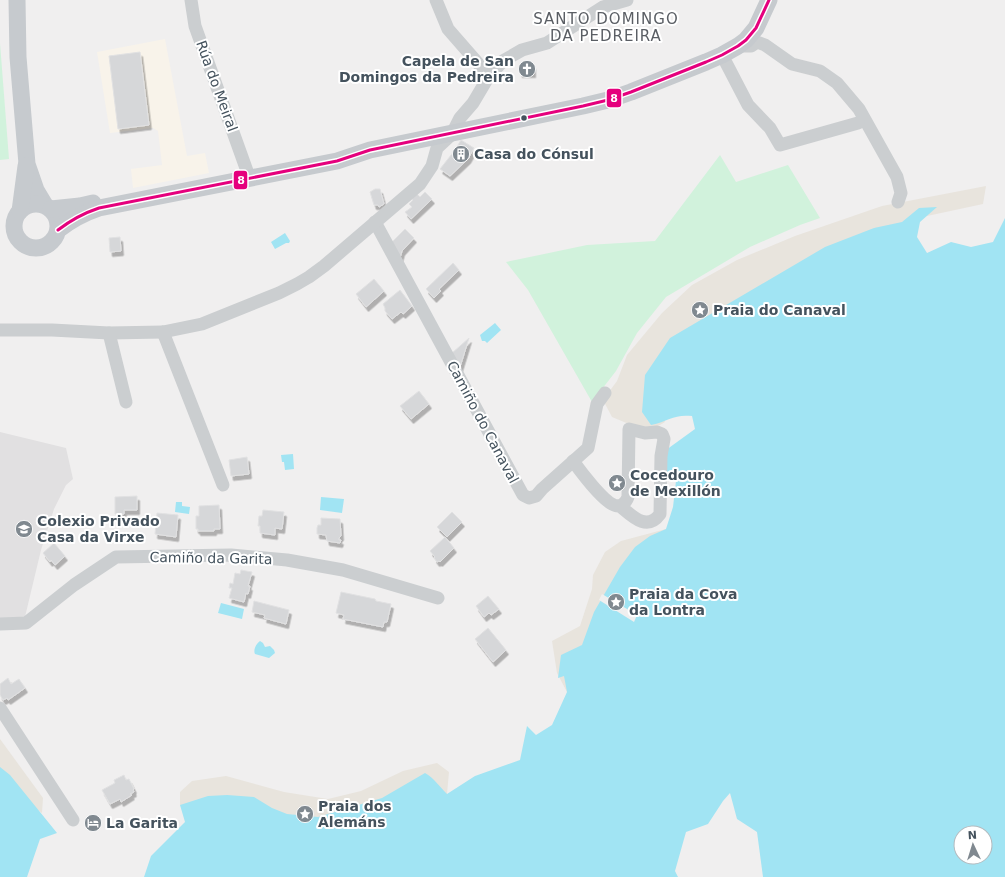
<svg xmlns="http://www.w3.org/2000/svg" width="1005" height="877" font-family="'DejaVu Sans',sans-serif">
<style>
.commercial{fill:#f8f3ea}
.education{fill:#e1e0e1}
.green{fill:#d1f2dc}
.sand{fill:#e8e4dd}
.water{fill:#a1e4f3;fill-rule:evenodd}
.pier{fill:#f0efef}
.building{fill:#d6d7d9;stroke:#e1e1e2;filter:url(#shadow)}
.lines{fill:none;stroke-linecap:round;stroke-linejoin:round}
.minor{stroke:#cbced0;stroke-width:13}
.major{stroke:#c6cace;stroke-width:17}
.bus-1-casing{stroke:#fff;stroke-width:6}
.bus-1{stroke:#e5007d;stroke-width:3}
.bus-dot{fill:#44525d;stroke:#fff;stroke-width:1.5}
.labels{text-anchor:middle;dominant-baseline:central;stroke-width:4;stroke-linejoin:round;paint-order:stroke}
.poi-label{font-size:14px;font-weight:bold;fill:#44525d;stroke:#fff;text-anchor:start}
.street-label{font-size:14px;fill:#44525d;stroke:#fff}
.neighbourhood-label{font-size:15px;letter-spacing:1px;fill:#5a5e64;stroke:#fff}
.line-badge{stroke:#fff;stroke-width:1.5}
.badge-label{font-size:11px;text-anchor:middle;font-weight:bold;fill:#fff}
</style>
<defs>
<filter id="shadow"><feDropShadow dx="2.5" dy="4.5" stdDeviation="0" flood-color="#0004"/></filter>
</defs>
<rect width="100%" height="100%" fill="#f0efef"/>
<polygon class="commercial" points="165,39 187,156 205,153 209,173 133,188 131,169 162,165 158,131 153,128 110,133 97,52"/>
<polygon class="education" points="0,432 66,448 73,479 66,485 54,509 41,550 24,621 0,621"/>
<g class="green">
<polygon points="0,43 9,159 0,160"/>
<polygon points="720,155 736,182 788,165 820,218 800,225 750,247 666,297 637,333 616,371 592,402 528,290 506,262 587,245 655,241"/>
</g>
<g class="sand">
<polygon points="986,186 983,204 913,219 658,401 665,422 648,432 612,417 603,400 617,381 627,355 662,313 692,285 737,260 795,236 882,206"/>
<polygon points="666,529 567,692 557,673 552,641 580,626 592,589 593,575 605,552 621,541"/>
<polygon points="0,739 43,798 42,813 0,781"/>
<polygon points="437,763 449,772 447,794 359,848 180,805 180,792 192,781 226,776 284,792 328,799 361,791 403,771"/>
</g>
<g class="water">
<path d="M937,207l-17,15 -3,15 10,16 24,-11 20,5 22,-5 12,-24v659h-242l-6,-45 -20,-13 -7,-26 -7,8 -15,23 -22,8 -11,39 3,6h-534l7,-21 34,-34 -5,-17 28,-9 19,-1 27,2 18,11 15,6 31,3 64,-19 43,-25c9,5 14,13 22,21l28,-18 45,-16 7,-34 9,9 16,-10 15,-33 -3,-16 -6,2 3,-23 21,-10 12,-33 26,-45 15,-20 15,-11 16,-7 7,-22 3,-26 -15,-10 5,-21 29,-21 -3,-13c-18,-2 -23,5 -41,9l-9,-13 3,-37 25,-37 155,-91 49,-19 28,-6 17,-14zM961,833h24v24h-24z"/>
<polygon points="285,233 290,241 289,243 286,243 275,249 271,242"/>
<polygon points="495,323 501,330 487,343 485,341 482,341 480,335"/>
<polygon points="293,454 294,469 285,470 284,462 282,462 281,455"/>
<polygon points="321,497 344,499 342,513 320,510"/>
<polygon points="176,502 182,502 182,506 190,507 189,514 175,512"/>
<polygon points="221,603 244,609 242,619 218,613"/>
<path d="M260,641l3,2 2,4 5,-1 4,4 1,3 -6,5 -14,-4c-2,-4 1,-10 5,-13z"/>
<polygon points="0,767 10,775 57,833 40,839 27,877 0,877"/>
</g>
<polygon class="pier" points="602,594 637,615 634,622 599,600"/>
<g class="building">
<polygon points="140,52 149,125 118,129 109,56"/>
<rect x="520" y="65" width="13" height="8"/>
<polygon points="461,140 474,148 468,159 450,176 440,169 455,150"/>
<polygon points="375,189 380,189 384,204 379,207 378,205 374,205 370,192"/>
<polygon points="425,192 432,199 411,219 405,212 412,207 409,204 413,200 412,199 417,194 420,197"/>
<polygon points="405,229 414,238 402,251 400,258 392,242"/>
<polygon points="120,237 121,251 110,252 109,238"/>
<polygon points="453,263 459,270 439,289 441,291 434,298 426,289"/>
<polygon points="374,279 384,291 366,307 356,294"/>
<polygon points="400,290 412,306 403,314 401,312 392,319 385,311 385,308 383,304"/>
<polygon points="469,338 460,367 452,353"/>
<polygon points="419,391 429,404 411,419 400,406"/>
<polygon points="247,457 249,474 231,476 229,460"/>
<polygon points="137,496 137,510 124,510 124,514 115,514 115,497"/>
<polygon points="219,505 220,529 214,529 214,531 198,531 198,529 196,529 196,516 199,516 199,506"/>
<polygon points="263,510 284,512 282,529 275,528 275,535 260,533 260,526 258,526 259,516 262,516"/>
<polygon points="452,512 462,522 447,537 437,527"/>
<polygon points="157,513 178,515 176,537 155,534"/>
<polygon points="321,518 340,519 341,536 339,538 339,540 341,540 340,543 327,541 326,535 317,534 317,528 318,525 321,525"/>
<polygon points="445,537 454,548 440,562 439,561 437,562 434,558 435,557 430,551"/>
<polygon points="54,543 65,556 55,565 51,560 50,562 43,553"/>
<polygon points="241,570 252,572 248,586 250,586 248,594 246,593 244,602 229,598 232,588 229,588 230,583 233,584 235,573 240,574"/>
<polygon points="341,592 375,599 376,601 391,604 387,622 384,622 383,627 343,619 344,615 336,613"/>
<polygon points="488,596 499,609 491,615 489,613 484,617 476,606"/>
<polygon points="254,601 289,610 286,624 264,618 265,615 252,612"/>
<polygon points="488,628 506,650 493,662 475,639"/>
<polygon points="8,678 11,684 19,679 25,688 8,700 7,698 3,700 0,695 0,684"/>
<polygon points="124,775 126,780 129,779 134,789 133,790 134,792 130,794 132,795 121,802 120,799 110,804 102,790 115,783 114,780"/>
</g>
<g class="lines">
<g class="minor">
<polyline points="191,0 195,26 247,171"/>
<polyline points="436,0 448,29 489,76"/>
<polyline points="738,46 751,46 757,42 765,45 792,64 820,71 837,83 859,109 897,177 901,193 898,202"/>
<polyline points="722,55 748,105 770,128 780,145 858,123"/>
<polyline points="375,222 523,495 529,498 536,496 542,489 588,448 597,404 605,393"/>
<polyline points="0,330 52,330 109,333 163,332 202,324 279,293 297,284 309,277 324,266 420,184 432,166 437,148 452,134 460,118 473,103 489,76 503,61 522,50 547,43 603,7 627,0"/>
<polyline points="163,332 223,485"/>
<polyline points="109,333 126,402"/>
<path d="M573,461c8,11 30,40 41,44 6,3 12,-2 14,-8l1,-68 16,4 12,-1 5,2 2,5 -3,17 -1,58c-13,18 -28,2 -40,-8"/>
<polyline points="0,624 26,623 74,585 116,557 231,555 287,560 343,570 438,598"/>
<polyline points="0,708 73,820"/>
</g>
<g class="major">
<polyline points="17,0 18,57 27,164 36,190 45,205"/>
<circle cx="36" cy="226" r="22"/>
<polyline points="51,209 80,206 93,203"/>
<polyline points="20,211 26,166"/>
<path d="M58,230c13,-10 26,-17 41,-22l238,-47 33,-11 213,-44 25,-6 23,-8 75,-30 16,-7 16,-9 8,-6 10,-12 13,-28"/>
</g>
<defs>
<path id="bus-1" d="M58,230c13,-10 26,-17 41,-22l238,-47 33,-11 213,-44 25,-6 23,-8 75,-30 16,-7 16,-9 8,-6 10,-12 13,-28"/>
</defs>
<use href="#bus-1" class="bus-1-casing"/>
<use href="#bus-1" class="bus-1"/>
</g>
<defs>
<symbol id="church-disc" viewBox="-11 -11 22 22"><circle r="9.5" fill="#808990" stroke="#fff"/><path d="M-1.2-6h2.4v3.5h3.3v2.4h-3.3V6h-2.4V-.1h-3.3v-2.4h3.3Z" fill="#fff"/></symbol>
<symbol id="building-disc" viewBox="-11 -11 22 22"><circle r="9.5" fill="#808990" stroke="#fff"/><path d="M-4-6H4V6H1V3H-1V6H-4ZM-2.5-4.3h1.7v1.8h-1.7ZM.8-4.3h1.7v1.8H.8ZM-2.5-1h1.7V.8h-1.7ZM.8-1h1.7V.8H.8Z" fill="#fff"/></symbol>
<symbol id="sight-disc" viewBox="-11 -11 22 22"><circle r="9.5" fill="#808990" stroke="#fff"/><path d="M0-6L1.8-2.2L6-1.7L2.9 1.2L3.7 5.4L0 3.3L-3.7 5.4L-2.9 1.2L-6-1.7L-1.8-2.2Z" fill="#fff"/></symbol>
<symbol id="school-disc" viewBox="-11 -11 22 22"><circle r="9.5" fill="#808990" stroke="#fff"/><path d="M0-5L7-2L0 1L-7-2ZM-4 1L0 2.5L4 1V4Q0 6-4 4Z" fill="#fff"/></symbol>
<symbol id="hotel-disc" viewBox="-11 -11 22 22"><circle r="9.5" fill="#808990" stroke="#fff"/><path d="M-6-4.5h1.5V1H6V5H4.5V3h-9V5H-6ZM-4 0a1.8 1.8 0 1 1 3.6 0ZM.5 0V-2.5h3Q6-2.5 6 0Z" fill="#fff"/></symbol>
</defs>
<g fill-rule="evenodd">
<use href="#church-disc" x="517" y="59" width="20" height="20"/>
<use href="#building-disc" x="451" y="144" width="20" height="20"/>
<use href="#sight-disc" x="690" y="300" width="20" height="20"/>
<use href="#sight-disc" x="607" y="473" width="20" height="20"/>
<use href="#school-disc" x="14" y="519" width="20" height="20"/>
<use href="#sight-disc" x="606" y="592" width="20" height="20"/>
<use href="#sight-disc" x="295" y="804" width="20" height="20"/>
<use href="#hotel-disc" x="83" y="813" width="20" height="20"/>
</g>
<circle class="bus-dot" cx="524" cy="118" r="3.5"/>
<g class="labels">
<g class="poi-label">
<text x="514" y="61" text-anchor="end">Capela de San<tspan x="514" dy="16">Domingos da Pedreira</tspan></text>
<text x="474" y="154">Casa do Cónsul</text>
<text x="713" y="310">Praia do Canaval</text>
<text x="630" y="475">Cocedouro<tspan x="630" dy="16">de Mexillón</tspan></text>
<text x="37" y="521">Colexio Privado<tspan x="37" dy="16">Casa da Virxe</tspan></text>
<text x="629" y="594">Praia da Cova<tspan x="629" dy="16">da Lontra</tspan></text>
<text x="318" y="806">Praia dos<tspan x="318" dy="16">Alemáns</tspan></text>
<text x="106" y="823">La Garita</text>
</g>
<g class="street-label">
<text transform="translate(217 86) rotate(70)">Rúa do Meiral</text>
<text transform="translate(483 422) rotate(62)">Camiño do Canaval</text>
<text transform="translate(211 558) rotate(1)">Camiño da Garita</text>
</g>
<g class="neighbourhood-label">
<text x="606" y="19">SANTO DOMINGO<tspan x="606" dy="17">DA PEDREIRA</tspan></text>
</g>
</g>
<g class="line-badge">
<rect x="606" y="88" width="16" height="20" rx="4" fill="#e5007d"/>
<rect x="233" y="170" width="15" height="20" rx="4" fill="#e5007d"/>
</g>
<g class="badge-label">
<text x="614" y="102">8</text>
<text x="241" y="184">8</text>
</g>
<g transform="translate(973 845) rotate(356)"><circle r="19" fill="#ffffff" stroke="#b4babe"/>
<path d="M0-3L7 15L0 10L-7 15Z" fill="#808990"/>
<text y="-6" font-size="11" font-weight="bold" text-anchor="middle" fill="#44525d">N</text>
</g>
</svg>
